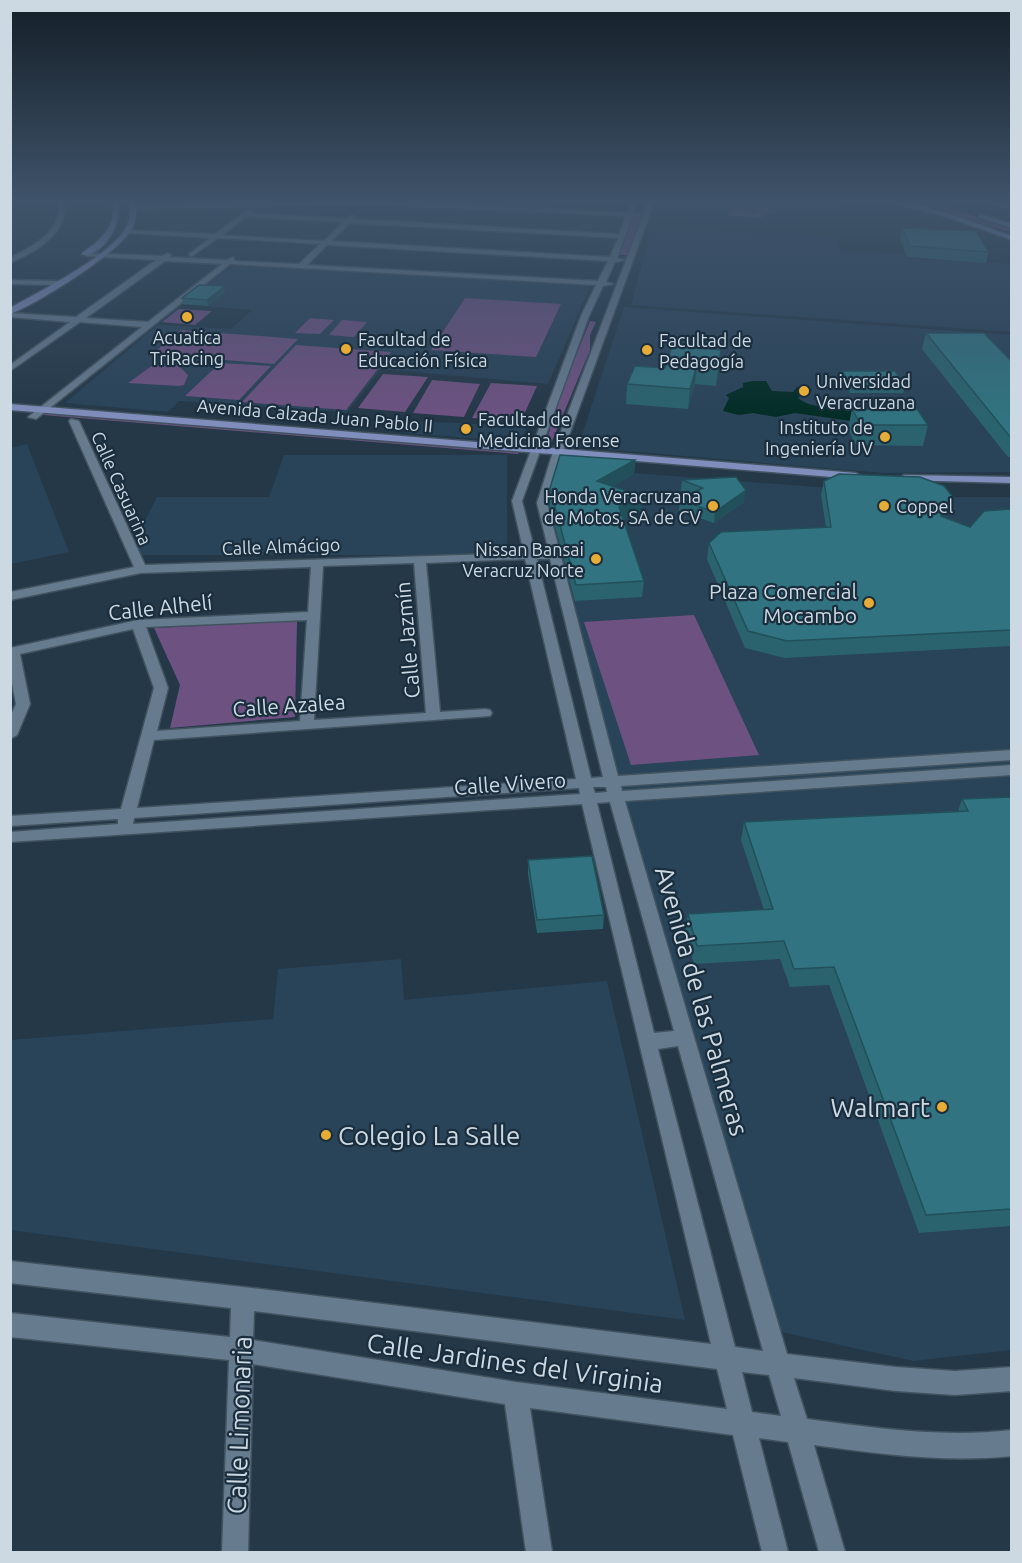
<svg xmlns="http://www.w3.org/2000/svg" width="1022" height="1563" font-family="Ubuntu,sans-serif">
<style>
.built{fill:#294358}
.green{fill:#6d5281}
.water{fill:#022c25}
.lines{fill:none;stroke-linecap:round;stroke-linejoin:round}
.minor-casing{stroke:#425360;stroke-width:3}
.major-casing{stroke:#425360;stroke-width:3}
.minor{fill:#667b8e;fill-rule:evenodd}
.major{fill:#808ebd;fill-rule:evenodd}
.wall{fill:#2a636e}
.shaded-wall{fill:#22505a}
.building{fill:#317380;stroke:#22505a;stroke-width:1.5}
.poi-dot{fill:#e7ac36;stroke:#1a2e3e;stroke-width:2}
.labels{text-anchor:middle;dominant-baseline:central;stroke-width:4.5;stroke-linejoin:round;paint-order:stroke}
.far-poi-label{font-size:18px;fill:#ccd8e2;stroke:#1a2e3e;text-anchor:start}
.far-street-label{font-size:18px;fill:#ccd8e2;stroke:#1a2e3e}
.poi-label{font-size:21px;fill:#ccd8e2;stroke:#1a2e3e;text-anchor:end}
.street-label{font-size:21px;fill:#ccd8e2;stroke:#1a2e3e}
.near-street-label{font-size:26px;fill:#ccd8e2;stroke:#1a2e3e}
.near-poi-label{font-size:26px;fill:#ccd8e2;stroke:#1a2e3e;text-anchor:end}
</style>
<rect width="100%" height="100%" fill="#243848"/>
<g class="built">
<polygon points="660,200 836,200 835,211 792,209 795,223 652,218"/>
<polygon points="651,229 836,236 841,251 905,254 909,259 1011,264 1011,332 631,305"/>
<polygon points="234,264 590,286 548,384 381,369 347,412 179,401 168,412 65,403 158,325 231,329 252,310 182,304"/>
<polygon points="624,307 1011,335 1011,472 884,473 578,447"/>
<polygon points="410,421 527,426 521,442 405,433"/>
<polygon points="27,444 69,552 11,564 11,448"/>
<polygon points="284,455 507,455 507,555 127,555 157,497 269,497"/>
<polygon points="557,467 945,497 1011,497 1011,1350 913,1361 772,1330 542,503"/>
<polygon points="401,959 404,1000 607,981 685,1320 11,1230 11,1040 273,1019 278,969"/>
</g>
<g class="green">
<path d="M891,200c39,0 78,14 115,26l5,2v4z"/>
<polygon points="733,205 750,206 750,213 758,213 758,206 775,207 776,213 762,213 762,218 729,216 729,212 733,212"/>
<polygon points="633,216 642,217 628,255 618,255"/>
<polygon points="465,298 561,304 536,357 431,350"/>
<polygon points="179,309 212,311 195,325 162,322"/>
<polygon points="310,318 334,320 320,334 295,333"/>
<polygon points="342,320 367,322 354,337 329,335"/>
<polygon points="590,321 596,322 590,335 590,350 550,446 545,444 550,430 548,425"/>
<polygon points="181,330 298,339 274,364 152,354"/>
<polygon points="296,345 391,352 346,410 242,402"/>
<polygon points="220,363 271,366 239,400 185,396"/>
<polygon points="153,365 179,366 188,375 184,385 179,386 128,383"/>
<polygon points="383,374 428,377 405,412 358,408"/>
<polygon points="432,380 480,384 464,417 413,413"/>
<polygon points="491,383 537,386 521,421 472,418"/>
<polygon points="48,413 519,452 518,454 43,415"/>
<polygon points="694,615 759,755 631,765 584,622"/>
<polygon points="297,621 295,717 170,728 180,685 154,628"/>
</g>
<path class="water" d="M753,381h13l6,10 21,1 4,-5h12l3,4 -9,2 -5,5c17,14 38,4 57,13l-4,10 -56,-8 -19,4 -23,-4 -14,2 -16,-4 6,-13 -3,-3 17,-8v-4z"/>
<g class="lines">
<defs>
<g id="minor">
<path d="M58,200h6c7,32 -28,52 -54,63v-5c24,-13 54,-27 48,-58z"/>
<path d="M363,200l264,13 5,-13h6l-5,13 10,2 -11,2 -15,41 8,2 -10,2 -9,20 7,2 -10,2 -14,30 -67,185 13,51h14l-12,-49 16,-51 96,-252h6l-92,252 -16,51 71,273 394,-26v10l-391,26 1,5 390,-26v10l-387,26 162,553 109,13 59,4 57,-4v24l-57,4 -59,-4 -102,-13 13,41c68,9 135,19 205,11v26c-67,7 -132,-2 -198,-11l31,107h-26l-31,-110 -29,-4 29,114h-26l-29,-117 -203,-27 22,144h-26l-21,-148 -252,-40 -5,188h-26l7,-192 -219,-23v-24l220,24 1,-29 -221,-25v-22l233,26 468,57 -129,-540 -572,38v-10l108,-8v-5l-108,7v-10l111,-7 33,-121 -21,-59 -113,25 10,50 -13,31 -7,4v-22l6,-13 -6,-31v-25l128,-28 170,-8 3,-45 -170,6 -131,27v-8l124,-25 -65,-146 2,-2 8,2 66,144 379,-12 -12,-52 69,-185 15,-31 -366,-21 -194,155 -8,-2 114,-90 -62,-5 -70,49v-6l60,-43 -60,-5v-4l66,4 80,-57 -71,-4 -2,-3 79,3 6,-3 3,2 -1,2 57,3 6,-3 2,4 64,3 21,-20 -102,-6 -27,19 -2,-3 21,-16 -83,-5 -2,-3 90,4 36,-26 3,2 -4,3 96,6 6,-4 3,2 -2,2 266,15 7,-18 -263,-12 -229,5 -3,-2zM246,217l97,5 -19,19 -102,-6zM350,223l268,15 -8,19 -279,-16zM327,245l281,16 -10,20 -291,-16zM165,261l57,3 -74,58 -62,-4zM525,559l51,220 -439,29 17,-68 336,-24 2,-3 -2,-3 -5,-1 -45,3 -14,-149zM537,559h13l53,218 -12,1zM414,563l12,150 -112,7 9,-154zM307,620l-7,101 -143,10 11,-43 -22,-61zM593,787h13l1,5 -12,1zM579,788l1,6 -447,30 1,-6zM610,802l64,229 -20,2 -57,-230zM678,1046l85,305 -28,-4 -77,-298zM254,1311l463,58 10,40 -211,-27 -263,-42zM742,1372l27,3 12,41 -29,-4z"/>
<polygon points="982,200 1012,205 1012,209 983,201"/>
<polygon points="10,280 56,281 60,283 56,285 10,284"/>
</g>
<g id="major">
<path d="M111,200h6c7,21 -12,56 -35,55v-2c19,-13 37,-28 29,-53z"/>
<path d="M128,200h6c3,11 3,22 -4,32 -17,24 -91,71 -120,82v-6c30,-17 100,-52 116,-80 5,-9 5,-19 2,-28z"/>
<path d="M877,200c45,0 92,21 135,36v4l-72,-25z"/>
<polygon points="980,214 1012,224 1012,228 978,217"/>
<polygon points="10,404 856,473 861,476 856,479 10,410"/>
<polygon points="904,475 1012,477 1012,483 900,480 899,478"/>
</g>
</defs>
<use href="#minor" class="minor-casing"/>
<use href="#major" class="major-casing"/>
<use href="#minor" class="minor"/>
<use href="#major" class="major"/>
</g>
<g class="wall">
<polygon points="902,228 988,252 986,263 907,257 900,239"/>
<polygon points="225,286 225,292 208,306 183,304 182,298"/>
<polygon points="926,333 1011,361 1011,457 1008,457 922,349"/>
<polygon points="721,350 719,369 716,386 695,384 688,409 626,404 627,384 665,368"/>
<polygon points="842,371 905,386 903,393 850,393 841,378"/>
<polygon points="852,409 928,425 923,446 856,445 848,429"/>
<polygon points="635,460 634,474 613,486 642,496 641,511 623,519 644,581 642,597 575,601 549,503 550,488"/>
<polygon points="682,480 744,502 714,523 679,511 680,500 690,494 681,491"/>
<polygon points="824,481 952,496 949,511 945,517 970,527 1011,509 1011,646 784,658 745,648 707,559 709,543 826,527 821,495"/>
<polygon points="1011,797 1011,1226 919,1233 829,985 790,987 780,959 694,964 685,932 688,914 764,910 741,840 744,822 958,811 962,799"/>
<polygon points="528,860 604,915 603,929 537,933 528,874"/>
</g>
<g class="shaded-wall">
<polygon points="225,286 225,292 208,306 207,300"/>
<polygon points="721,350 719,369 716,386 718,367"/>
<polygon points="697,365 695,384 688,409 690,389"/>
<polygon points="635,460 634,474 597,496 597,481"/>
<polygon points="746,490 744,502 714,523 715,512"/>
<polygon points="642,496 641,511 618,522 619,507"/>
<polygon points="952,496 949,511 937,531 941,516"/>
</g>
<g class="building">
<polygon points="902,228 976,231 988,252 910,246"/>
<polygon points="199,285 225,286 207,300 182,298"/>
<polygon points="926,333 984,333 1011,361 1011,438"/>
<polygon points="672,346 721,350 718,367 697,365 690,389 627,384 635,366 665,368"/>
<polygon points="842,371 895,371 905,386 851,386"/>
<polygon points="852,409 917,409 928,425 861,425"/>
<polygon points="560,455 635,460 597,481 642,496 619,507 644,581 576,585 550,488"/>
<polygon points="839,474 920,477 944,486 952,496 941,516 970,527 984,511 1011,509 1011,630 787,641 748,631 709,543 721,532 831,527 824,481"/>
<polygon points="736,477 746,490 715,512 680,500 703,488 682,480"/>
<polygon points="1011,797 1011,1209 926,1215 834,967 794,969 784,941 697,946 688,914 773,909 744,822 968,811 962,799"/>
<polygon points="592,856 604,915 537,920 528,860"/>
</g>
<linearGradient id="sky" x2="0" y2="1"><stop stop-color="#141f28"/><stop offset="0.48" stop-color="#3f536a"/><stop offset="1" stop-color="#3f536a" stop-opacity="0"/></linearGradient>
<rect width="1022" height="419" fill="url(#sky)"/>
<g class="poi-dot">
<circle cx="187" cy="317" r="6"/>
<circle cx="346" cy="349" r="6"/>
<circle cx="647" cy="350" r="6"/>
<circle cx="804" cy="391" r="6"/>
<circle cx="466" cy="429" r="6"/>
<circle cx="885" cy="437" r="6"/>
<circle cx="713" cy="506" r="6"/>
<circle cx="884" cy="506" r="6"/>
<circle cx="596" cy="559" r="6"/>
<circle cx="869" cy="603" r="6"/>
<circle cx="942" cy="1107" r="6"/>
<circle cx="326" cy="1135" r="6"/>
</g>
<g class="labels">
<g class="far-poi-label">
<text x="187" y="337" text-anchor="middle">Acuatica<tspan x="187" dy="21">TriRacing</tspan></text>
<text x="358" y="339">Facultad de<tspan x="358" dy="21">Educación Física</tspan></text>
<text x="659" y="340">Facultad de<tspan x="659" dy="21">Pedagogía</tspan></text>
<text x="816" y="381">Universidad<tspan x="816" dy="21">Veracruzana</tspan></text>
<text x="478" y="419">Facultad de<tspan x="478" dy="21">Medicina Forense</tspan></text>
<text x="873" y="427" text-anchor="end">Instituto de<tspan x="873" dy="21">Ingeniería UV</tspan></text>
<text x="701" y="496" text-anchor="end">Honda Veracruzana<tspan x="701" dy="21">de Motos, SA de CV</tspan></text>
<text x="896" y="506">Coppel</text>
<text x="584" y="549" text-anchor="end">Nissan Bansai<tspan x="584" dy="21">Veracruz Norte</tspan></text>
</g>
<g class="far-street-label">
<text transform="translate(315 415) rotate(5)">Avenida Calzada Juan Pablo II</text>
<text transform="translate(122 488) rotate(66)">Calle Casuarina</text>
<text transform="translate(281 546) rotate(-2)">Calle Almácigo</text>
</g>
<g class="poi-label">
<text x="857" y="591">Plaza Comercial<tspan x="857" dy="24">Mocambo</tspan></text>
</g>
<g class="street-label">
<text transform="translate(160 607) rotate(-6)">Calle Alhelí</text>
<text transform="translate(407 640) rotate(-95)">Calle Jazmín</text>
<text transform="translate(289 705) rotate(-4)">Calle Azalea</text>
<text transform="translate(510 783) rotate(-4)">Calle Vivero</text>
</g>
<g class="near-street-label">
<text transform="translate(702 1001) rotate(74)">Avenida de las Palmeras</text>
<text transform="translate(515 1363) rotate(8)">Calle Jardines del Virginia</text>
<text transform="translate(239 1425) rotate(-88)">Calle Limonaria</text>
</g>
<g class="near-poi-label">
<text x="930" y="1107">Walmart</text>
<text x="338" y="1135" text-anchor="start">Colegio La Salle</text>
</g>
</g>
<rect width="1022" height="1563" fill="none" stroke="#ccd8e2" stroke-width="24"/>
</svg>
